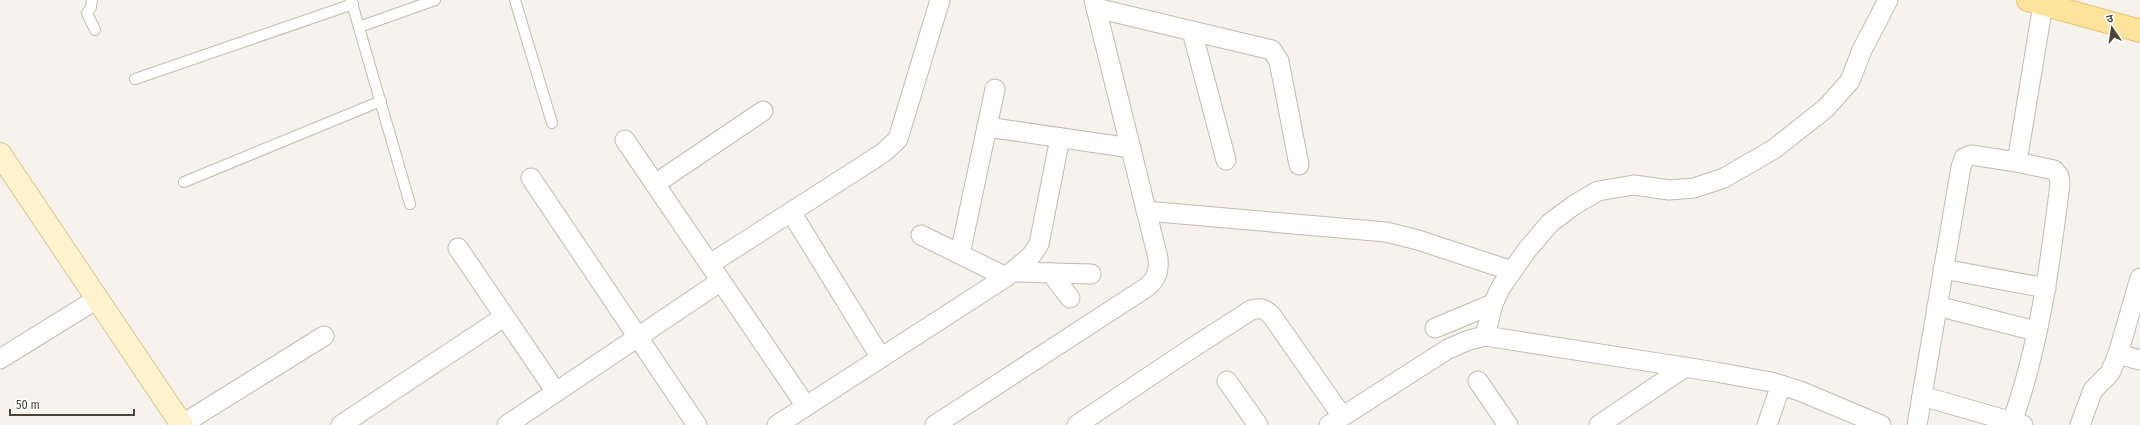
<svg xmlns="http://www.w3.org/2000/svg" width="2140" height="425" font-family="'Fira Sans Condensed','Noto Sans Devanagari',sans-serif">
<style>
.lines{fill:none;stroke-linecap:round;stroke-linejoin:round}
.lane-casing{stroke:#c2bbae;stroke-width:12}
.street-casing{stroke:#c2bbae;stroke-width:21}
.secondary-casing{stroke:#d6c79b;stroke-width:24}
.primary-casing{stroke:#e6c16a;stroke-width:24}
.lane{stroke:#fff;stroke-width:10}
.street{stroke:#fff;stroke-width:19}
.secondary{stroke:#fff3cd;stroke-width:22}
.primary{stroke:#ffe39c;stroke-width:22}
</style>
<rect width="100%" height="100%" fill="#f6f3ec"/>
<g class="lines">
<defs>
<g id="lane">
<polyline points="92,0 91,7 87,13 95,30"/>
<polyline points="351,0 410,204"/>
<polyline points="515,0 552,123"/>
<polyline points="359,27 435,0"/>
<polyline points="135,79 353,4"/>
<polyline points="184,182 381,101"/>
</g>
<g id="street">
<polyline points="1096,8 1272,50 1279,61 1299,165"/>
<polyline points="1192,31 1226,160"/>
<polyline points="987,127 1131,148"/>
<polyline points="625,140 806,406"/>
<polyline points="2017,162 2043,4"/>
<polyline points="531,178 697,425"/>
<polyline points="655,184 763,111"/>
<polyline points="1146,211 1386,232 1418,240 1512,271"/>
<polyline points="791,212 881,358"/>
<polyline points="921,235 1006,277"/>
<polyline points="458,248 556,392"/>
<polyline points="960,254 995,89"/>
<polyline points="710,264 883,153 898,139 940,0"/>
<polyline points="1943,269 2046,288"/>
<polyline points="1012,272 1091,274"/>
<polyline points="1051,273 1070,298"/>
<polyline points="1937,306 2036,331"/>
<polyline points="1435,328 1493,304"/>
<polyline points="1485,336 1493,304 1501,287 1527,250 1550,223 1574,205 1598,191 1634,185 1669,190 1694,188 1724,178 1774,149 1826,108 1850,81 1862,50 1888,0"/>
<polyline points="2118,354 2140,360"/>
<polyline points="0,359 97,299"/>
<polyline points="1227,381 1258,425"/>
<polyline points="1478,381 1508,425"/>
<polyline points="1922,396 2023,425"/>
<polyline points="181,425 324,336"/>
<polyline points="341,425 504,317"/>
<polyline points="507,425 721,281"/>
<polyline points="777,425 1006,277 1031,256 1039,244 1060,138"/>
<path d="M935,425l212,-138c10,-9 12,-15 11,-29l-64,-258"/>
<path d="M1077,425l106,-71 68,-44c10,-3 14,-1 21,6l70,100"/>
<polyline points="1329,425 1448,349 1469,340 1485,336 1716,372 1771,382 1800,391 1881,425"/>
<polyline points="1599,425 1685,367"/>
<polyline points="1767,425 1781,385"/>
<path d="M1917,425l44,-258 3,-9 7,-3 46,7 37,8 5,6 1,8c-10,81 -21,164 -49,241"/>
<polyline points="2080,425 2093,390 2110,373 2118,354 2140,278"/>
</g>
<polyline id="secondary" points="0,154 182,425"/>
<polyline id="primary" points="2028,0 2140,31"/>
</defs>
<use href="#lane" class="lane-casing"/>
<use href="#street" class="street-casing"/>
<use href="#secondary" class="secondary-casing"/>
<use href="#primary" class="primary-casing"/>
<use href="#lane" class="lane"/>
<use href="#street" class="street"/>
<use href="#secondary" class="secondary"/>
<use href="#primary" class="primary"/>
</g>
<g transform="translate(2112 28) rotate(347)" stroke="#ffffff" stroke-width="3" paint-order="stroke">
<path d="M0-3L7 15L0 10L-7 15Z" fill="#4b4439"/>
<text y="-6" font-size="11" font-weight="bold" text-anchor="middle" fill="#4b4439">उ</text>
</g>
<path d="M10 409v6h124v-6" fill="none" stroke="#4b4439" stroke-width="2"/>
<text x="16" y="409" font-size="12" fill="#4b4439" stroke="#ffffff" stroke-width="3" paint-order="stroke">50 m</text>
</svg>
